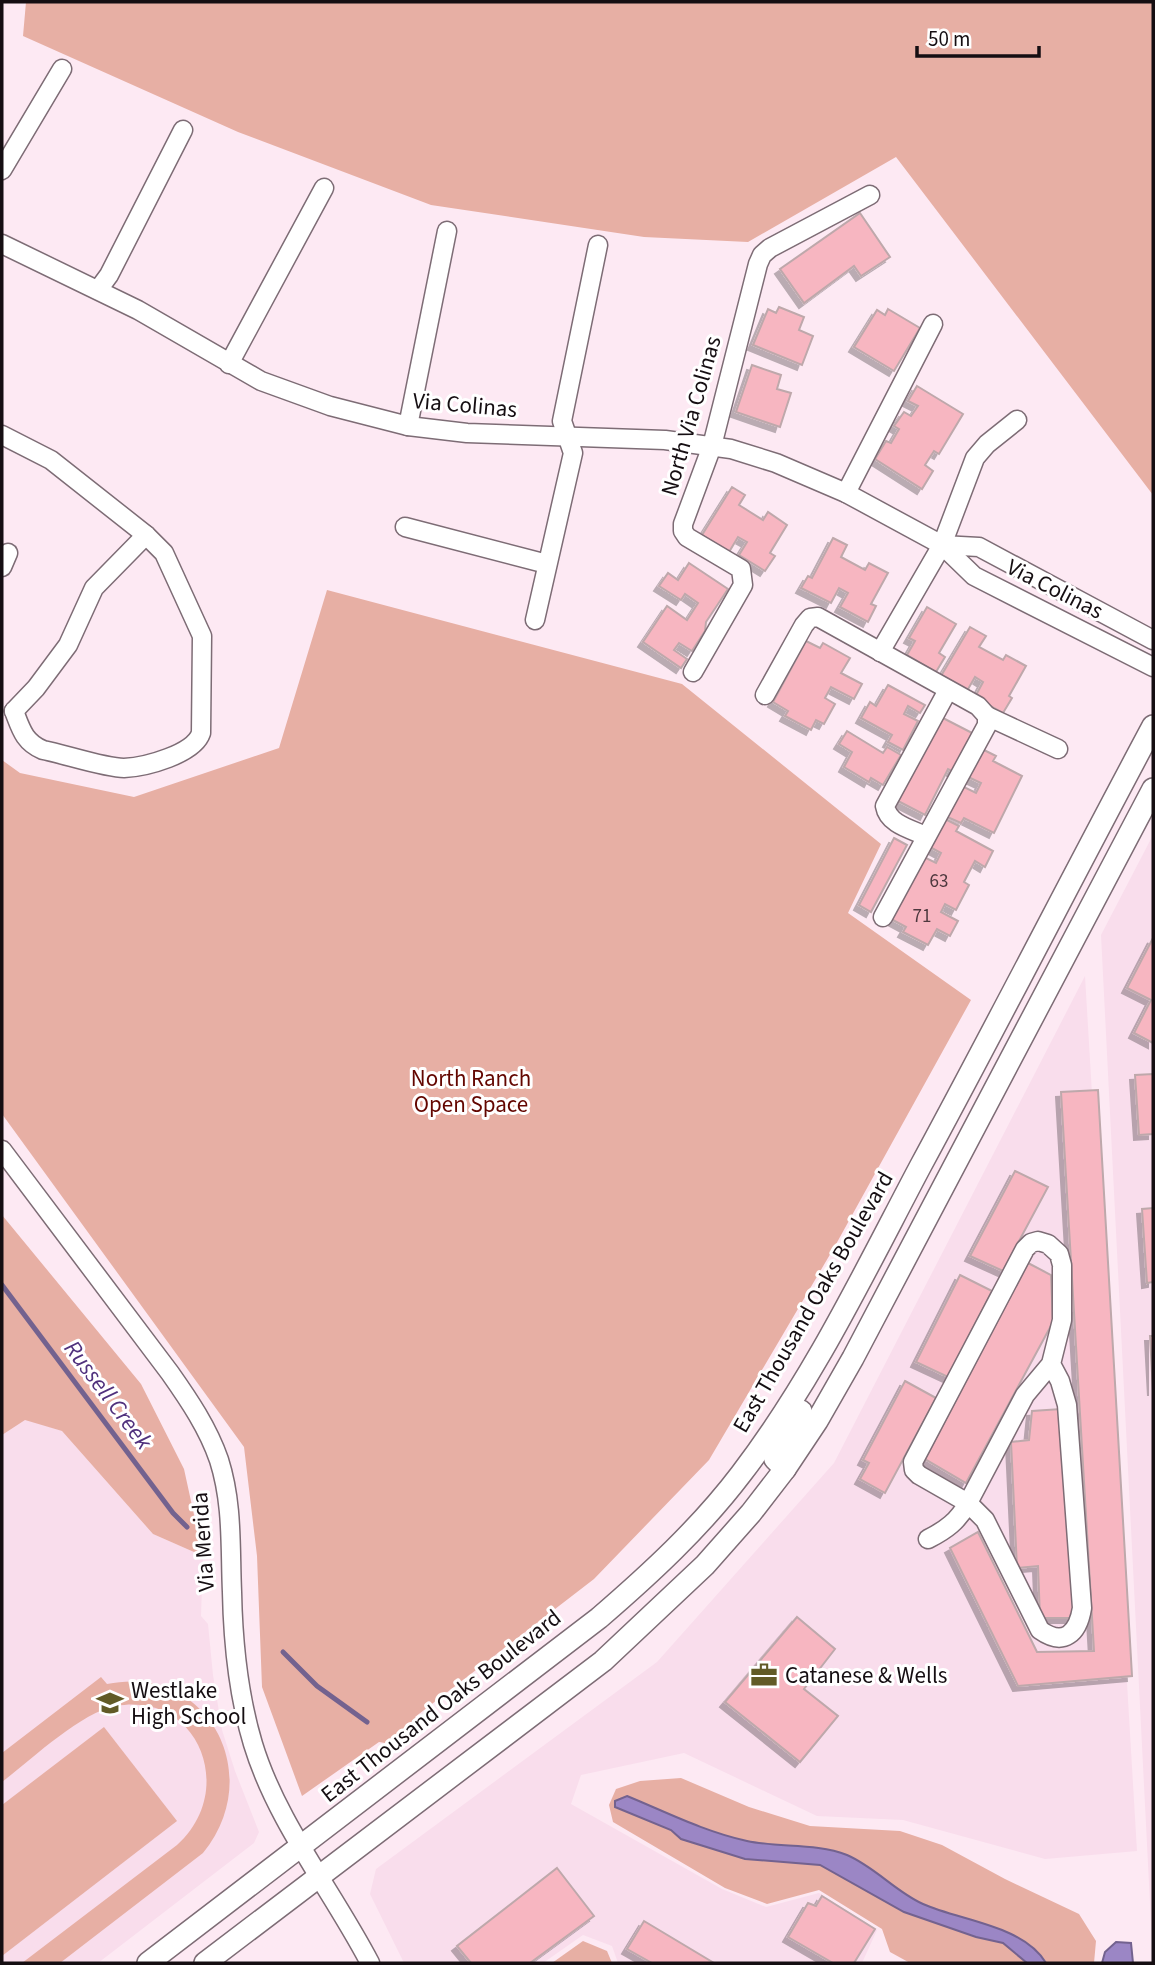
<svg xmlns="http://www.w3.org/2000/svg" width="1155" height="1965" font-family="'Source Sans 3',sans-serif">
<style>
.built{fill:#f9ddec}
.green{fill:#e7afa4}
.water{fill:#9b86c5;stroke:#73628f;stroke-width:2}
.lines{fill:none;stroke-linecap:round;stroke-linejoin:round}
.stream{stroke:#73628f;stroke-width:5}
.building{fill:#f7b6c1;stroke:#bea8ab;stroke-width:2;filter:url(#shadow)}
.minor-casing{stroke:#7d6c75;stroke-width:21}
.major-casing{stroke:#7d6c75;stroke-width:24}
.minor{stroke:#fff;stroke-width:18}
.major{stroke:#fff;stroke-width:21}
.labels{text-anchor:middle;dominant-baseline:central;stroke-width:6;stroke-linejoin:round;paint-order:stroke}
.number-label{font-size:19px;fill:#4e383e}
.street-label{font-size:23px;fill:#150e12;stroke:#fff}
.park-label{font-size:23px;fill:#630600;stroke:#fff}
.poi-label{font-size:23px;fill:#150e12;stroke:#fff;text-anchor:start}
.water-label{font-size:24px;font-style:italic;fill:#50317d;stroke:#fff}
</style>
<defs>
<filter id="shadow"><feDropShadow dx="-5" dy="5" stdDeviation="0" flood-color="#0004"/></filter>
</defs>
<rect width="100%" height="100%" fill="#fde9f3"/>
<g class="built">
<polygon points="1153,835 1153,1963 1101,935"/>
<polygon points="1085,976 1137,1851 1045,1859 903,1820 817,1816 684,1753 581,1775 571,1804 722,1889 766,1907 819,1893 877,1930 862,1963 618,1963 612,1946 583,1935 543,1963 404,1963 370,1894 376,1869 657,1662 834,1463"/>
<polygon points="25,1419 62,1431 153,1534 203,1556 201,1616 208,1624 213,1675 222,1730 235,1771 259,1832 254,1843 98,1963 2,1963 2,1435"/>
</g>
<g class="green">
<polygon points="26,2 1153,2 1153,495 896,157 748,242 644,237 431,205 238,132 23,36"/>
<polygon points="327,590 682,684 881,844 848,913 971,1000 835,1246 709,1460 594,1579 415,1717 418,1720 385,1743 379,1742 302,1796 262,1687 257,1556 244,1447 2,1114 2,760 20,773 134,797 279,748"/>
<polygon points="2,1215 141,1384 184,1469 203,1556 153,1534 62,1431 25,1420 2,1435"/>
<path d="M101,1677l6,7c101,-21 160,91 96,169l-143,110h-38l155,-118c61,-55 21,-154 -61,-139 -35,6 -85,54 -114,76v-29z"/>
<polygon points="104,1727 177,1821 2,1956 2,1805"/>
<polygon points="681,1778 749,1807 810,1826 900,1831 942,1845 1005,1879 1079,1914 1096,1941 1094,1963 910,1963 890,1952 882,1929 819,1890 767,1904 725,1888 613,1822 609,1805 616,1789 640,1781"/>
<polygon points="583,1941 607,1951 612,1963 552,1963"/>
</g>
<g class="water">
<path d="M627,1796c39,16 78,36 120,45 32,7 69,2 100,14 28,12 49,37 76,49 38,17 100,21 123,59h-19l-24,-20 -27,-6 -72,-25 -84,-47 -75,-6 -64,-20 -10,-9 -56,-23v-6z"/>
<polygon points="1116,1942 1131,1943 1133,1963 1102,1963 1105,1952"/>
</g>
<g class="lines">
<g class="stream">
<polyline points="2,1285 173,1513 187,1527"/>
<polyline points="283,1652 317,1686 367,1722"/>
</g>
</g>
<g class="building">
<polygon points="860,213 890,257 861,276 854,266 804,303 780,269"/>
<polygon points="779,307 804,317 799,330 813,336 802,365 753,345 768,309 776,313"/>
<polygon points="888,309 920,328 894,371 854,347 877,310 885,315"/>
<polygon points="752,365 781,375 777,389 791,393 780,427 736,412"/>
<polygon points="917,386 963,414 939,454 934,451 925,465 933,471 922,489 875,459 886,441 891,443 899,429 894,426 904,412 911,416 918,406 908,401"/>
<polygon points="732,487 745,495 739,505 763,520 768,512 787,525 770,553 775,556 765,571 739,555 747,542 738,537 729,552 702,535"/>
<polygon points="833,538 847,545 841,557 865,570 869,563 888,573 871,604 876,606 868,622 840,607 848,593 839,588 831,603 801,588 808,576 812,578"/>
<polygon points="689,563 728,589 706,622 705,631 692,651 679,643 674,650 687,659 681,668 643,642 667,606 687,620 698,603 685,594 681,600 659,586 668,573 678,580"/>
<polygon points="927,607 956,624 939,653 945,657 936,672 907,655 915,641 909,638"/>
<polygon points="970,627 986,636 979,647 1003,660 1006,655 1026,666 1009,696 1012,698 1003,713 975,697 983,682 975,677 967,691 941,676"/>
<polygon points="806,641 820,648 823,643 850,658 841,673 862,684 854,699 831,687 825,698 835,704 824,724 816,720 811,730 785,716 788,711 773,702"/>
<polygon points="888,685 925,705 920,713 908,706 904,714 918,721 903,750 888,742 892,735 861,718 870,702 876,706"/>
<polygon points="941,717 978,736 958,774 948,769 925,815 898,801"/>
<polygon points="847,731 883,753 887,747 901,755 883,785 871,778 869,782 844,767 852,752 839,744"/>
<polygon points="980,748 996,756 993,761 1022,776 994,833 964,818 961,823 945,816 960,785 976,793 981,783 966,776"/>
<polygon points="943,818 959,826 956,831 993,851 985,867 975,861 964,882 969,885 956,910 945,904 941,912 958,921 950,936 937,929 928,945 903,932 906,927 891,919 924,857 936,863 941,853 928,846"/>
<polygon points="894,838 907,845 871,912 859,905"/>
<polygon points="1153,938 1153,1043 1134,1033 1151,1000 1127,988"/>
<polygon points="1153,1074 1153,1134 1139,1135 1135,1075"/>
<polygon points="1098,1090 1132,1676 1018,1686 950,1548 978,1532 1037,1652 1094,1651 1061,1092"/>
<polygon points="1015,1171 1048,1187 1003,1271 970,1256"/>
<polygon points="1153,1208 1153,1282 1147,1283 1142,1209"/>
<polygon points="1028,1263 1051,1275 1053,1322 966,1483 925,1459"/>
<polygon points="960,1275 992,1291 948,1377 916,1362"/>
<polygon points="1150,1336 1153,1336 1153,1391"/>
<polygon points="905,1381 936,1398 885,1493 860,1479 869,1463 863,1460"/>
<polygon points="1061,1409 1074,1618 1040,1618 1038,1566 1017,1568 1011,1442 1029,1440 1032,1411"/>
<polygon points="797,1617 835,1649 804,1689 838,1716 800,1762 725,1702"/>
<polygon points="557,1868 594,1916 530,1963 471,1963 457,1946"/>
<polygon points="822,1896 875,1929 854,1963 833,1963 788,1937 808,1903 816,1906"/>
<polygon points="644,1921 714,1963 652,1963 627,1949"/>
</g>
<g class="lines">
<defs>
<g id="minor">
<polyline points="2,170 62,69"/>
<polyline points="2,244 138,310 261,381 330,406 408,426 467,433 665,440 731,449 776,463 846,493 942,545 974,576 1153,667"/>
<polyline points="98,290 109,275 183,130"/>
<polyline points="229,364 324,188"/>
<polyline points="408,426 447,231"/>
<path d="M2,435l49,25 95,75 18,18 38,83 -1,97c-7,21 -55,34 -77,35 -19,0 -60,-14 -81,-18 -19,-8 -22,-21 -29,-39"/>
<polyline points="846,493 933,324"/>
<polyline points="405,527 547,564"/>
<polyline points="942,545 979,547 1153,640"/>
<polyline points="2,567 8,553"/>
<polyline points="535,620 573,453 562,421 598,245"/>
<polyline points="880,652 942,545 975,458 987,444 1017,420"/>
<polyline points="693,672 743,585 741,569 687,537 683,531 683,524 712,446 758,264 762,255 770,248 870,195"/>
<polyline points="765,695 804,625 810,618 818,617 978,706 987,716 987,725 883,917"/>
<polyline points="14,711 36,688 68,645 94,588 146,535"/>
<polyline points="987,716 1058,749"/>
<path d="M926,836c-16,-7 -38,-12 -41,-30l63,-116"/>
<path d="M2,1150l168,223c19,27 38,55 49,87 14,44 11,87 13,132 1,51 6,102 21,152 24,79 79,146 117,219"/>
<path d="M928,1539c18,-9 30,-18 40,-36l57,-108 26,-31 11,-44v-55l-3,-11 -11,-10 -10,-3 -7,2 -6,6 -112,213 1,8 5,5 49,28 17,17 55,110c24,17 38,3 42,-22l-15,-203 -7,-24 -9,-17"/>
</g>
<g id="major">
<polyline points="785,1469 775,1459 776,1454 801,1411"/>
<path d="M148,1963l451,-345c51,-44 101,-90 142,-144 72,-94 124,-203 179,-307 79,-146 155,-295 233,-441"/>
<polyline points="205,1963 603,1661 705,1565 751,1513 785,1469 817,1421 853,1358 1153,789"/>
</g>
</defs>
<use href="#minor" class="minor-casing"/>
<use href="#major" class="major-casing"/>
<use href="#minor" class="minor"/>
<use href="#major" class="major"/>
</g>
<defs>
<symbol id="office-bare" viewBox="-9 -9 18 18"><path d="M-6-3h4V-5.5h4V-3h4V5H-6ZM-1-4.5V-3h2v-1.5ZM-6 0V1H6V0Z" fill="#625a26" stroke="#fff" stroke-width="2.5" paint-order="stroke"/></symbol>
<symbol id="school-bare" viewBox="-9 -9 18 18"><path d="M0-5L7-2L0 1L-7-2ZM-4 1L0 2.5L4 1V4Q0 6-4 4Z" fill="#625a26" stroke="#fff" stroke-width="2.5" paint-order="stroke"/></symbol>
</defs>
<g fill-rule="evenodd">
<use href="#office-bare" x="745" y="1656" width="38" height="38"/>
<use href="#school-bare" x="91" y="1684" width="38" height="38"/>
</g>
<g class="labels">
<g class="number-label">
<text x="939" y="881">63</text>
<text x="922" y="916">71</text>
</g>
<g class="street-label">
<text transform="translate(465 405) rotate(5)">Via Colinas</text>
<text transform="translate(691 416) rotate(-74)">North Via Colinas</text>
<text transform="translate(1055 589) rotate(27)">Via Colinas</text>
<text transform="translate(813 1302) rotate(-60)">East Thousand Oaks Boulevard</text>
<text transform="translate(203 1542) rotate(-94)">Via Merida</text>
<text transform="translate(441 1706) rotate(-38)">East Thousand Oaks Boulevard</text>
</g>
<g class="park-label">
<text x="471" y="1078">North Ranch<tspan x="471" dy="26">Open Space</tspan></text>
</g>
<g class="poi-label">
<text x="785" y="1675">Catanese &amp; Wells</text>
<text x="131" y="1690">Westlake<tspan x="131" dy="26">High School</tspan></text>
</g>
<g class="water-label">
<text transform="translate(108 1395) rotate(53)">Russell Creek</text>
</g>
</g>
<rect width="1155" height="1965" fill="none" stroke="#150e12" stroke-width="7"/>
<path d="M917 46v10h122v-10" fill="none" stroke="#150e12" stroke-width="3.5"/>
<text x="928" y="46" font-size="21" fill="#150e12" stroke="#ffffff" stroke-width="5" paint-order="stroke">50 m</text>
</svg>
